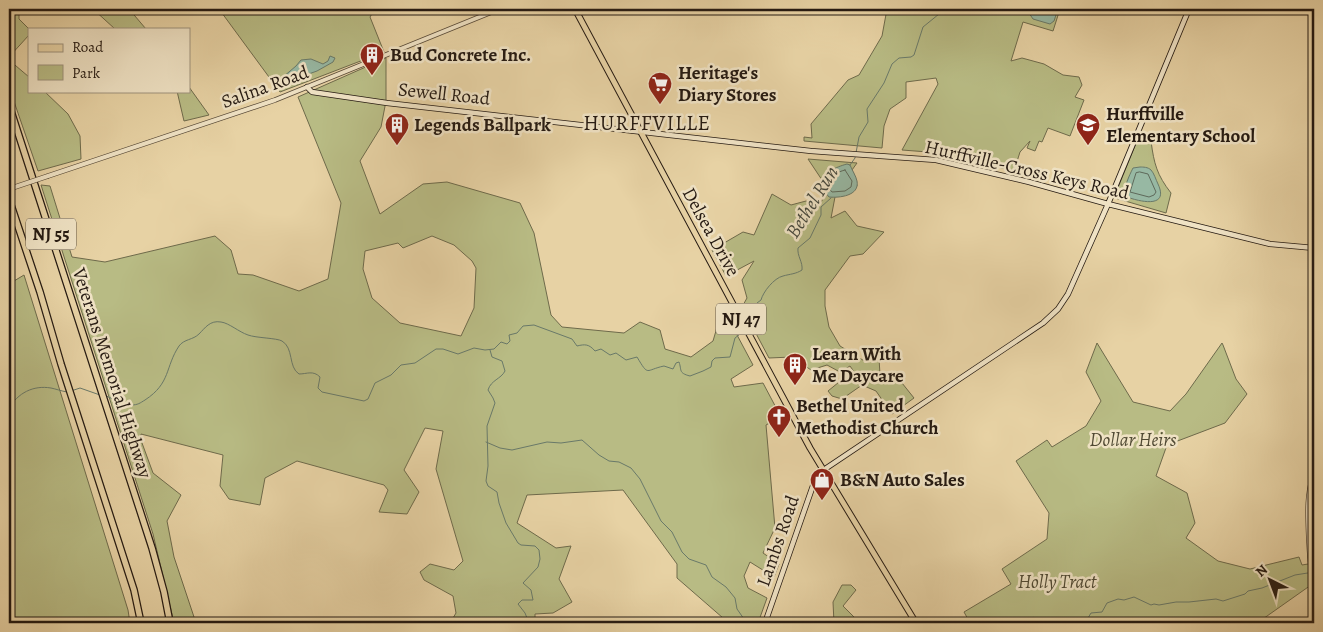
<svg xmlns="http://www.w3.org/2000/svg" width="1323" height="632" font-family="Alegreya,serif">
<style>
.green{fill:#b8bb84;stroke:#6e6a4b;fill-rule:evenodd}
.water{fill:#97b8a3;stroke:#697969}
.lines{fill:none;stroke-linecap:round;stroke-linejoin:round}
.shore{stroke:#5e695a;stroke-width:1}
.stream{stroke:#697969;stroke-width:1}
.tertiary-casing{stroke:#564836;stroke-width:5.5}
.secondary-casing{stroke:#251a12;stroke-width:6}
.primary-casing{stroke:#251a12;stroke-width:7}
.motorway-casing{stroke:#251a12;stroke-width:8}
.tertiary{stroke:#efe2c4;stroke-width:4}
.secondary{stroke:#efe2c4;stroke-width:4.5}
.primary{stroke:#e7d2a4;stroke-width:5}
.motorway{stroke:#e7d2a4;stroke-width:5.5}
.tertiary-bridge-casing{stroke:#564836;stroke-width:5.5;stroke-linecap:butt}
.tertiary-bridge{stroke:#efe2c4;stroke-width:4}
.labels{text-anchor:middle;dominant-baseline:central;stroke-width:5;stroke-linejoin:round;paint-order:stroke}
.shield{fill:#efe2c4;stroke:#625647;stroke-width:1}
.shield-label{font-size:18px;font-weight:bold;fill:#251a12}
.poi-label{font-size:19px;font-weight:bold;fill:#251a12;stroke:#efe2c4;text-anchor:start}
.street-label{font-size:19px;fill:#251a12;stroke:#efe2c4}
.park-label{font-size:19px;font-style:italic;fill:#514a34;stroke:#efe2c4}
.water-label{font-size:20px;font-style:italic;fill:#47493e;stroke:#efe2c4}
.quarter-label{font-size:21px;letter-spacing:1px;fill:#251a12;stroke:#efe2c4}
</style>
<rect width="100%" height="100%" fill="#e7d2a4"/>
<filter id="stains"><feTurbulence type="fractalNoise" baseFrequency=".004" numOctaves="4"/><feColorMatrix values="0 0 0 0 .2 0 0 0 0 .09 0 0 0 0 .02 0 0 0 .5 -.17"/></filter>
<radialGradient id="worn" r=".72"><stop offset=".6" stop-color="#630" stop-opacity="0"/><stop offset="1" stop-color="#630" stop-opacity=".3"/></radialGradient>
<g class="green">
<polygon points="9,9 19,9 19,19 29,29 29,35 9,57"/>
<polygon points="93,9 129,9 146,29 115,29"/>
<polygon points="219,9 375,9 370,17 384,52 280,92"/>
<polygon points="887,9 1060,9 1053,31 1023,22 1011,61 1022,58 1044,64 1063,75 1079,77 1082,85 1075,97 1084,100 1070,136 1048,128 1042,142 1039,141 1035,151 1027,148 1030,141 1020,152 1014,171 941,153 902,150 938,84 936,78 906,82 906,98 890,109 884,126 882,148 804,141 804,137 812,138 811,124 848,80 859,75 882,36"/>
<path d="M386,58v43l-5,26 -21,34 20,53 43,-30 24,-2 73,21 14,30 17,82 11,12 62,6 16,-11 20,8 5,19 26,8 22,-16 5,-17 10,-6 25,47 -22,14 3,8 29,-4 18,34 -15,8 9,103 -12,25 16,11 -5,13 -24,-15 -6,14 4,12 19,10 -9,25h-38l3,-5 -46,-40v-14l-54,-74 -96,5 -10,28 39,25 15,-2 -12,33 13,23 -19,11 -18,1v9h-85l6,-10 -3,-17 -29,-16 -4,-8 10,-8 24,6 9,-9 -27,-92 7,-38 -18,-3 -21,42 15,22 -12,22 -28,-2 9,-22 -4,-5 -87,-24 -32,17 -5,27 -31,-6 -9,-13 3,-31 -82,-21 1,9 11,30 28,22 -14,26 7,36 22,66h-22l-21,-89 -112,-349 9,1 22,71 33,5 110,-26 16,14 7,24 15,1 46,16 29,-12 13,-76 -43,-106zM432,236l22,9 18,16 4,7 -2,40 -13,28 -61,-13 -28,-25 -9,-29 2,-18 33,-8 5,5z"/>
<polygon points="9,60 29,77 29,91 44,91 68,114 80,136 81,159 38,171 9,87"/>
<polygon points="189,87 209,115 184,121 177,91 189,91"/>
<path d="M1139,136l12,5c3,23 6,34 20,52l-5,20 -51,-15v-3z"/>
<polygon points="808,159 857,163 852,170 857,186 835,197 831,218 845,211 857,226 884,232 863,254 850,256 825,290 825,306 829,327 840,346 866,362 879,358 880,375 894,373 914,398 892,414 876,391 862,385 842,399 832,396 828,391 844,378 857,376 850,366 840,372 827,365 811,370 792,357 769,358 742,307 747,298 742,280 754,261 726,276 712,250 743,232 754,235 772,194 791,205 806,201 817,206 827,195 822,180"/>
<polygon points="24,275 128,610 130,623 9,623 9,284"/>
<polygon points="1097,343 1133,402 1170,411 1186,394 1222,343 1223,345 1236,379 1247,394 1225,423 1167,445 1156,476 1187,493 1195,523 1186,538 1218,561 1250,569 1299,557 1302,565 1314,563 1311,532 1314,527 1314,585 1311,585 1260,621 1255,623 966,623 969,621 964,612 1011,584 1002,569 1047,539 1049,513 1016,461 1047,440 1052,447 1086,426 1101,401 1086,372"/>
<polygon points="842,585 851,585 856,590 843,606 860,623 834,623 833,602"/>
</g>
<g class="water">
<polygon points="1030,9 1058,9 1054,21 1050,24 1033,19 1029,13"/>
<polygon points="330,56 335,58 333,62 317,71 286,82 283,81 283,77 296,66 301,60 311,59 323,64 328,61"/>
<path d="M847,164l3,1c2,5 6,11 7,16 3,15 -18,17 -28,16l-8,-10c0,-14 15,-20 26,-23z"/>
<path d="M1140,167c3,0 8,0 11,3 3,3 5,10 7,14 12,26 -21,17 -34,12 0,-9 5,-20 9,-28z"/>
</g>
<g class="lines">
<g class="shore">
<path d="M845,170l7,11 -1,6 -6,4 -13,1 -6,-7c2,-8 11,-13 19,-15z"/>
<polygon points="1140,172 1148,174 1156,192 1154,195 1149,197 1130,192 1136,173"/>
</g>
<g class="stream">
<polyline points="850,165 855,158 859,137 868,122 867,109 884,83 892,64 899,58 911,57 914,55 923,27 939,14 943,9"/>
<path d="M748,329c11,-7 8,-15 9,-26l4,-3c2,-8 13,-22 22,-24 7,-2 13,-2 19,-6 1,-8 -5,-14 -4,-22l12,-10 11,-23v-8l10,-9"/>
<path d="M490,350l2,7 10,4 3,10c-4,8 -14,9 -17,19l5,8 2,5 -8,23 1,40 -2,15 2,5 9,6 2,11 7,20 12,20 3,2 14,1 4,4 1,9 -2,8 -15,16 8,7 2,10h-11l-4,4 7,9 4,10"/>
<polyline points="71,391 80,388 100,395"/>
<path d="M106,396c8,3 17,9 25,9 7,0 9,-2 14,-5 26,-17 20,-33 34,-54 5,-7 14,-6 20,-12 6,-6 11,-14 22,-12 8,1 18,10 27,13 8,3 29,3 34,6 12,7 6,26 17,33 8,0 14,-4 21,3l-2,11 4,4 42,9 4,-2 7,-16 16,-8 10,-10 14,-2 21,-14h7l15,5 16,-6 11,2 9,-1 7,-7 6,2 3,-3 -1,-6 8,-2 6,-7 11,-1 38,14 5,7c8,-2 12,-2 18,5l6,-2 9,6 6,-2 10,7 11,-3c12,20 8,13 27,9l9,3 3,-6 3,-1c3,8 -1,11 11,14l13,-5 8,-4 1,-6 3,-3 15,-1 5,-19 9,-7"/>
<path d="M9,408c9,-15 24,-23 42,-20 5,1 10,3 16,4"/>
<polyline points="486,442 500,448 512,450 547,442 561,443 582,440 599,455 609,461 619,462 631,468 640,479 661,521 672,532 682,552 689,559 706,565 712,577 726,587 735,598 737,609 744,619 745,623"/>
<polyline points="1027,623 1034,617 1038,623"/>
<polyline points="1055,623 1057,622 1059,623"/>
<polyline points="1068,623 1071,623"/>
<polyline points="1085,623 1091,613 1102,612 1107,603 1118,599 1124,600 1134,597 1151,605 1154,604 1159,605 1176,602 1189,602 1216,599 1223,601 1245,594 1248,591 1262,588 1295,575 1314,572"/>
</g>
<defs>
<g id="tertiary">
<polyline points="48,176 275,100 499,9"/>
<polyline points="1312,248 1314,261"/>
<path d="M1314,473c-8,23 -6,44 -5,69 1,14 1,28 5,42"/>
</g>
<g id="secondary">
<polyline points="307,87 312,92 387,103 811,151 936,160 1029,182 1108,204 1270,244 1314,248"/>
<polyline points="765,623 816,477 819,473 1043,323 1058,309 1068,294 1108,204 1189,9"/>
</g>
<polyline id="primary" points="575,9 810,448 916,623"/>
<g id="motorway">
<polyline points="9,105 152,548 164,592 170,623"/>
<polyline points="9,199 40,292 61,364 134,590 141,623"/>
</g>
</defs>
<use href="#tertiary" class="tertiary-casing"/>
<use href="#secondary" class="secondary-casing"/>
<use href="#primary" class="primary-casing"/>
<use href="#motorway" class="motorway-casing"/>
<use href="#tertiary" class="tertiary"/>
<use href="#secondary" class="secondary"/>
<use href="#primary" class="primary"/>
<use href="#motorway" class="motorway"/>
<defs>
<polyline id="tertiary-bridge" points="9,189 48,176"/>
</defs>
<use href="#tertiary-bridge" class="tertiary-bridge-casing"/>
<use href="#tertiary-bridge" class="tertiary-bridge"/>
</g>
<defs>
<symbol id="building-pin" viewBox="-11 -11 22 30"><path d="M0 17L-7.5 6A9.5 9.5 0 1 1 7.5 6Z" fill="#8f2418" stroke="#efe2c4"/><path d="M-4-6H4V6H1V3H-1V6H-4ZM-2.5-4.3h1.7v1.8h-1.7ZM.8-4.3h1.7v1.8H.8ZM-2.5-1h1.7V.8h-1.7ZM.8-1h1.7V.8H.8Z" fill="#fff"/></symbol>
<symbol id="supermarket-pin" viewBox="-11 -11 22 30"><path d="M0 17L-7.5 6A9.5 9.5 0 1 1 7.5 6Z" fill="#8f2418" stroke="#efe2c4"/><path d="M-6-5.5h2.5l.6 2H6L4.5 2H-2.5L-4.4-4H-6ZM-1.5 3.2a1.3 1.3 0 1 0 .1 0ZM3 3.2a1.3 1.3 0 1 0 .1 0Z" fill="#fff"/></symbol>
<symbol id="school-pin" viewBox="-11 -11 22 30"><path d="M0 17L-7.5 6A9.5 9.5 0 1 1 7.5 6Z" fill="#8f2418" stroke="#efe2c4"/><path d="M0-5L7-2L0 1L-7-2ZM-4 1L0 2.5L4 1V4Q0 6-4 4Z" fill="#fff"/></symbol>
<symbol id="church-pin" viewBox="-11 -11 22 30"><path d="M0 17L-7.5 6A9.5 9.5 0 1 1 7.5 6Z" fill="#8f2418" stroke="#efe2c4"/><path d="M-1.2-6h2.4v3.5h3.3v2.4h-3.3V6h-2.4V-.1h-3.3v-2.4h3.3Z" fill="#fff"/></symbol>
<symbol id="shop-pin" viewBox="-11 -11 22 30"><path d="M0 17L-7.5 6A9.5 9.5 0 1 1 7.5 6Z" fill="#8f2418" stroke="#efe2c4"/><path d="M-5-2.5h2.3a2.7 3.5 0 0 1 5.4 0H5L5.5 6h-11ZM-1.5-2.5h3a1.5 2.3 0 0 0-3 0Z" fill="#fff"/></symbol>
</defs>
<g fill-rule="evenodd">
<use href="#building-pin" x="358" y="41" width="28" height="38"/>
<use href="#supermarket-pin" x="646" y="70" width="28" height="38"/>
<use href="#building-pin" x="383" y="111" width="28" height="38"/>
<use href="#school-pin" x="1074" y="111" width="28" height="38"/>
<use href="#building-pin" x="781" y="351" width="28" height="38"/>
<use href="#church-pin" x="765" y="403" width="28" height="38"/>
<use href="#shop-pin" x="808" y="466" width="28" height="38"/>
</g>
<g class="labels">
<g class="shield">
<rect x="26" y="218.5" width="50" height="31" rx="4"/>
<rect x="716" y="303.5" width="50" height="31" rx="4"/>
</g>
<g class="shield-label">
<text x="51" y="234">NJ 55</text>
<text x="741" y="319">NJ 47</text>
</g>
<g class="poi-label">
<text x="390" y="55">Bud Concrete Inc.</text>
<text x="678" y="73">Heritage's<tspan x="678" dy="22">Diary Stores</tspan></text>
<text x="1106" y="114">Hurffville<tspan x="1106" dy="22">Elementary School</tspan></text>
<text x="414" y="125">Legends Ballpark</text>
<text x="812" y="354">Learn With<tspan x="812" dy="22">Me Daycare</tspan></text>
<text x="796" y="406">Bethel United<tspan x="796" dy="22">Methodist Church</tspan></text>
<text x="840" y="480">B&amp;N Auto Sales</text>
</g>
<g class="street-label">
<text transform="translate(265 87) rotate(-20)">Salina Road</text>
<text transform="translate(444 94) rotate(6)">Sewell Road</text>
<text transform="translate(1027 170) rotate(13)">Hurffville-Cross Keys Road</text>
<text transform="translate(711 232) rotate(61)">Delsea Drive</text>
<text transform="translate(112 373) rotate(72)">Veterans Memorial Highway</text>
<text transform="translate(778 541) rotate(-71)">Lambs Road</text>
</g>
<g class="park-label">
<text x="1133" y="440">Dollar Heirs</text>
<text x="1057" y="582">Holly Tract</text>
</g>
<g class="water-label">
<text transform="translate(812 202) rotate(-58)">Bethel Run</text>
</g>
<g class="quarter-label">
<text x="647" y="123">HURFFVILLE</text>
</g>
</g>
<rect width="1323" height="632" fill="none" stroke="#e7d2a4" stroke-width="30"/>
<rect x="10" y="10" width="1303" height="612" fill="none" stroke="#251a12" stroke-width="2.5"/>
<rect x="15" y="15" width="1293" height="602" fill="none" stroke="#251a12"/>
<rect x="28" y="28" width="162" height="65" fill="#efe2c4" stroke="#9e927d"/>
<rect x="38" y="44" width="25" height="8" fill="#e7d2a4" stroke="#9e927d"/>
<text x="72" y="52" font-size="15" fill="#251a12">Road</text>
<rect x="38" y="65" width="25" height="15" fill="#b8bb84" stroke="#9e927d"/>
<text x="72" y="78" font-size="15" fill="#251a12">Park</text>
<g transform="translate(1270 580) rotate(318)" stroke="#efe2c4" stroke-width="4" paint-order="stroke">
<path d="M0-4L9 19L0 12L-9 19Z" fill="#251a12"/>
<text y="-8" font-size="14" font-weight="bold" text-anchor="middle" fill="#251a12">N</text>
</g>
<rect width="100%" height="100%" filter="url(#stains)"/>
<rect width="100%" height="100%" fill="url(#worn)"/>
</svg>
